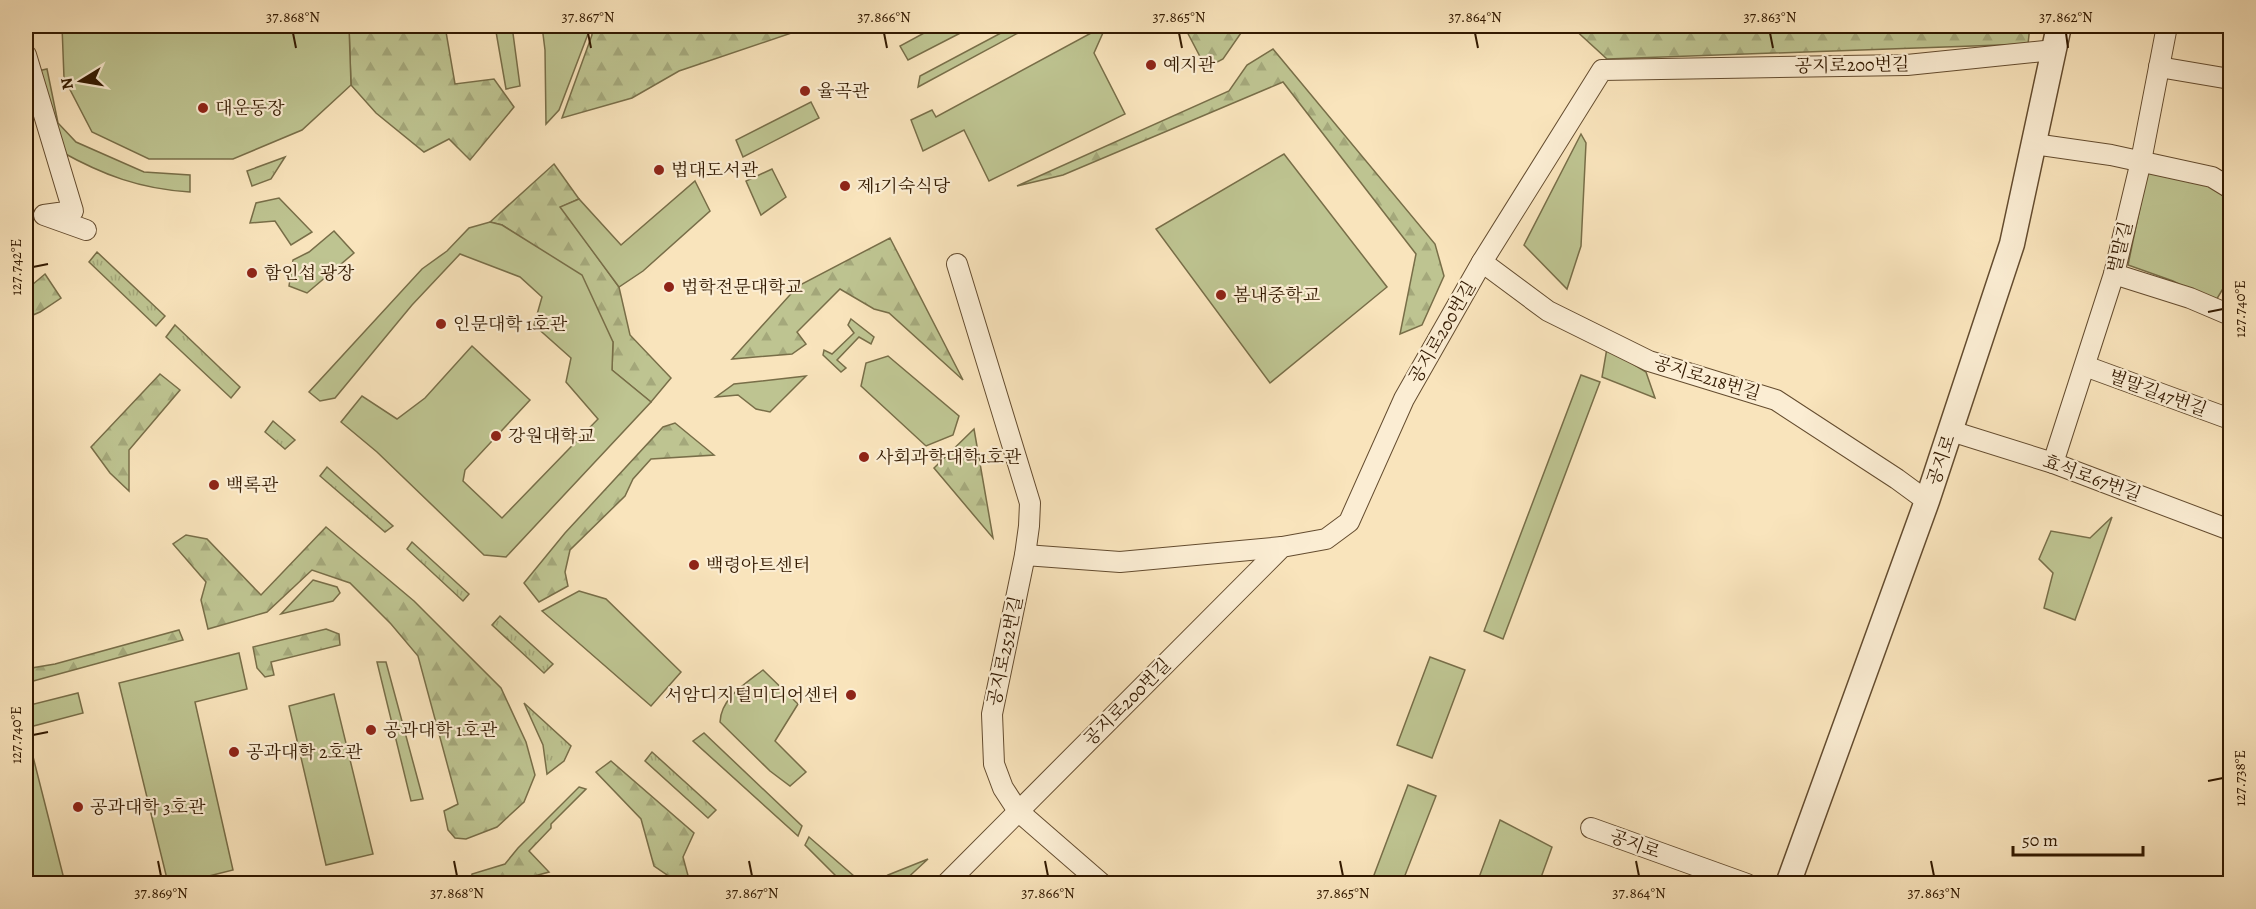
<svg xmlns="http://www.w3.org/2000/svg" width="2256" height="909" font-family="Alegreya,'Noto Serif KR',serif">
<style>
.grass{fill:url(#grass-tufts);stroke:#786e48;stroke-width:1.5}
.forest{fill:url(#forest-firs);stroke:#786e48;stroke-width:1.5}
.green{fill:#bec491;stroke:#786e48;stroke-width:1.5}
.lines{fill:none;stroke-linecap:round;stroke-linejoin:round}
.minor-casing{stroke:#644c2f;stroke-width:22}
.tertiary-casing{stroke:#644c2f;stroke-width:27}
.minor{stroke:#fbedd3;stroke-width:20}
.tertiary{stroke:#fbedd3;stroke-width:24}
.ticks{fill:none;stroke:#321900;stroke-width:2}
.poi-dot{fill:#8f2418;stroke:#fbedd3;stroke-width:2}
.labels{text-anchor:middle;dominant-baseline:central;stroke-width:4.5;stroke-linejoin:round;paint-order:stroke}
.poi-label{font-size:18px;fill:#321900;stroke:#fbedd3;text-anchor:start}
.street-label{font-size:18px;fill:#321900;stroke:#fbedd3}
.neatline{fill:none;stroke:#321900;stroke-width:2}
.ticks-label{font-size:15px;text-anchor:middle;fill:#321900}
</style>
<defs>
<pattern id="grass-tufts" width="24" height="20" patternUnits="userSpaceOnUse" patternTransform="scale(1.5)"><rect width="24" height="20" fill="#bec491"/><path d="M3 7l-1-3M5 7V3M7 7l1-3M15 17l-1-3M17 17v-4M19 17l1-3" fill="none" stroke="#a4a87b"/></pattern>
<pattern id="forest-firs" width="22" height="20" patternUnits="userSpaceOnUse" patternTransform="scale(1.5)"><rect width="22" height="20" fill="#bec491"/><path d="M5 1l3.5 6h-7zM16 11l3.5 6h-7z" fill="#a4a87b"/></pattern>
</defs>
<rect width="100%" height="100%" fill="#f9e4bc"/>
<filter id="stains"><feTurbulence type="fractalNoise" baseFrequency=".00333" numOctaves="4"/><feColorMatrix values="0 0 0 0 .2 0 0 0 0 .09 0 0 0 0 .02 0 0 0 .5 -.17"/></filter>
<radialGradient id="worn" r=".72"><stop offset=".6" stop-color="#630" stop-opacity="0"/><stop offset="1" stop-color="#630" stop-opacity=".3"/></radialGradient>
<g class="grass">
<polygon points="285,157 271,179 252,186 247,171"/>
<polygon points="97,252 165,316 156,326 89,262"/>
<polygon points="175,325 240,387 231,398 166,337"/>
<polygon points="273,421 295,440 285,449 265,432"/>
<polygon points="327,467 393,526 385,532 320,476"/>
<polygon points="412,542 469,594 463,601 407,549"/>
<polygon points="500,616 553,664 544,673 492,625"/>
<polygon points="524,703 571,746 564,761 547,774 543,745"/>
<polygon points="652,752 716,810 708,818 645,761"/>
</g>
<g class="forest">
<polygon points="349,26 445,26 455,84 494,79 514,107 470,160 449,139 424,152 376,113 351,85"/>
<polygon points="591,26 812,26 679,71 632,98 562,118 592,35"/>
<polygon points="1184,26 1237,26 1241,33 1223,59 1206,68"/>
<polygon points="1571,26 1718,26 1742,32 1755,26 2030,26 2028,44 1607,59"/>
<polygon points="1273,49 1435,244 1444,276 1422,325 1400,334 1416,254 1283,82 1063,175 1017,186 1229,91 1247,65"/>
<polygon points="554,164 579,199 561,207 619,287 630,335 671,378 651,402 612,370 613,342 518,236 502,225 490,222"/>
<polygon points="890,238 963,380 889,313 874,309 840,289 797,332 806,344 792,354 732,359 798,286"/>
<polygon points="45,274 61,298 40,312 26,318 26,290"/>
<polygon points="160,374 180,390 129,450 129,491 110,473 91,447"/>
<polygon points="675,423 714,455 651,459 633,479 625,496 570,550 565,572 568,586 539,602 524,583 565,533 663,427"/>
<polygon points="974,429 993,538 934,468"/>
<polygon points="326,527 414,601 501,688 526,742 535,775 524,802 497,827 466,839 455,838 448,830 444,811 458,804 418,656 391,624 350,583 312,570 267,612 208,629 201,600 206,582 173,544 186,535 207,539 261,595"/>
<polygon points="326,629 339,634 340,645 271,662 274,675 265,677 257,668 253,647"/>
<polygon points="179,630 183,640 26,683 26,669 55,664"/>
<polygon points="611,761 694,833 683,857 690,883 669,883 667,875 654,866 641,819 596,772"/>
<polygon points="579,787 586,789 551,824 551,828 529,851 549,872 509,883 491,876 471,881 472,874 505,864 518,848"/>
</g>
<g class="green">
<polygon points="62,26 349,26 351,85 302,130 233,159 149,159 92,132 64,78"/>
<polygon points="495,26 512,26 520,86 506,89"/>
<polygon points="542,26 587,26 588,34 559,110 546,124 545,50"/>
<polygon points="937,26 974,26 908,60 900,46"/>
<polygon points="1014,26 1031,26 918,87 920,76"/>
<polygon points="1104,26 1106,26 1094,53 1125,114 989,181 964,130 923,151 911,120 932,110 936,117"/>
<path d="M47,69l11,54 18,19 68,30 46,3v17c-50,-3 -87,-17 -130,-41l-27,-79z"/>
<polygon points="811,102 819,118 743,157 736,140"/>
<polygon points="1581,134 1586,143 1581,246 1567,289 1524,245"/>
<polygon points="1284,154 1387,287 1270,383 1156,229"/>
<polygon points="2149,164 2230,191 2230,277 2215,302 2173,281 2128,265"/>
<polygon points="772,169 786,197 761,215 746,181"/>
<polygon points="695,181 710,211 643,271 619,287 560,207 579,199 621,245"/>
<polygon points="279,198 312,232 291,245 275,221 250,223 256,203"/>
<polygon points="490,222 502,225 582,275 613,342 612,370 651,402 506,557 484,555 377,452 341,422 362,396 397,419 425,398 472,346 530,400 465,470 463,481 502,518 598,419 566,382 571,358 534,325 542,297 520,277 460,254 412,305 335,398 320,401 309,392 422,269 447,251 469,228"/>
<polygon points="334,231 354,253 307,293 289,286 293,260 309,252"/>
<polygon points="851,319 874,337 871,344 859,337 837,360 846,368 841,372 823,355 824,350 832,354 854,333 848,325"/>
<polygon points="1607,348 1646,372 1655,398 1602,377"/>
<polygon points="888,356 959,416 953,435 926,446 861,386 866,363"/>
<polygon points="1581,375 1600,382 1503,639 1484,631"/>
<polygon points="806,376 770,412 756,409 738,395 716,397 734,384"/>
<polygon points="2112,517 2075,620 2044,608 2053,573 2039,559 2051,531 2090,538"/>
<polygon points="313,580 337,587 340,593 333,601 281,614"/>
<polygon points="579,591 606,599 681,672 651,706 542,611"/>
<polygon points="239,653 247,689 195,702 233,870 181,883 168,883 119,683"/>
<polygon points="1430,657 1465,670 1432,758 1397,745"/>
<polygon points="377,662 386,662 423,799 411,801"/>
<path d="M763,670l35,34 -23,37 31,31 -16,14 -20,-15 -50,-49c1,-24 25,-38 43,-52z"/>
<polygon points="78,693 83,713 26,728 26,706"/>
<polygon points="334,694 373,854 326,865 289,706"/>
<polygon points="26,729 65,883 26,883"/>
<polygon points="704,733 802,826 798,836 693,741"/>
<polygon points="1408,785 1436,796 1402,883 1371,883"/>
<polygon points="1500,820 1552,847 1539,883 1477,883"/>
<polygon points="809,837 862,883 843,883 805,845"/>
<polygon points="928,859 902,883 875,883 888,875"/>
</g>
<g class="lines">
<defs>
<g id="minor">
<polyline points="26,57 26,55 73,211 44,215 86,230"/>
<polyline points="2159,67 2230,79"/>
<polyline points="2034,144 2111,155 2212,177 2230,188"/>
<polyline points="1482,262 1548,311 1649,361 1776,400 1897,479 1927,501"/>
<polyline points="957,264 1030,503 1029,526 1025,555"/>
<polyline points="2114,274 2190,298 2230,315"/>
<polyline points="2085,366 2230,419"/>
<polyline points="1951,431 2053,463 2230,530"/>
<polyline points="2053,463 2114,274 2141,161 2167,26"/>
<polyline points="1591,828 1747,884"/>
<polyline points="946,884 1282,547 1326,539 1349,522 1404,399 1482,262 1602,70 1907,65 2054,50"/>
<polyline points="1102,884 1018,811 1003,788 994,764 992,714 1025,555 1120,562 1282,547"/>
</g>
<polyline id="tertiary" points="1788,884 1927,501 2012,244 2059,26"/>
</defs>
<use href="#minor" class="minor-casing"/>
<use href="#tertiary" class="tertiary-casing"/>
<use href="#minor" class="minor"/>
<use href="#tertiary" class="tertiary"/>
</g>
<path class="ticks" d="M293,33l3,15M588,33l3,15M884,33l3,15M1179,33l3,15M1475,33l3,15M1770,33l3,15M2066,33l2,15M33,267l15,-3M2208,312l15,-3M33,735l15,-3M2208,781l15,-3M158,861l3,15M454,861l3,15M749,861l3,15M1045,861l3,15M1340,861l3,15M1636,861l3,15M1931,861l3,15"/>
<g class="poi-dot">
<circle cx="1151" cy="65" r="6"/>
<circle cx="805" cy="91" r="6"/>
<circle cx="203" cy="108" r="6"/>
<circle cx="659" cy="170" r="6"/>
<circle cx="845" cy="186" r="6"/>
<circle cx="252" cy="273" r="6"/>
<circle cx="669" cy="287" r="6"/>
<circle cx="1221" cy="295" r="6"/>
<circle cx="441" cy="324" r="6"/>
<circle cx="496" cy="436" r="6"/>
<circle cx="864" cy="457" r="6"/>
<circle cx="214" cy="485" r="6"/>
<circle cx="694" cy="565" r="6"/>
<circle cx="851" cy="695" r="6"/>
<circle cx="371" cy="730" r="6"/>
<circle cx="234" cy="752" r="6"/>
<circle cx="78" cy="807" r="6"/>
</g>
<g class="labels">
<g class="poi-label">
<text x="1163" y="65">예지관</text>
<text x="817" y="91">율곡관</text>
<text x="215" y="108">대운동장</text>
<text x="671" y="170">법대도서관</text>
<text x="857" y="186">제1기숙식당</text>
<text x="264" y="273">함인섭 광장</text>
<text x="681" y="287">법학전문대학교</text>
<text x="1233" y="295">봄내중학교</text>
<text x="453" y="324">인문대학 1호관</text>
<text x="508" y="436">강원대학교</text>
<text x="876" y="457">사회과학대학1호관</text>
<text x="226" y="485">백록관</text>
<text x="706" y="565">백령아트센터</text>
<text x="839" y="695" text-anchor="end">서암디지털미디어센터</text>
<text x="383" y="730">공과대학 1호관</text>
<text x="246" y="752">공과대학 2호관</text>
<text x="90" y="807">공과대학 3호관</text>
</g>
<g class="street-label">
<text transform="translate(1852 65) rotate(-1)">공지로200번길</text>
<text transform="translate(2120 247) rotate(-76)">벌말길</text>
<text transform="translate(1442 332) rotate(-60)">공지로200번길</text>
<text transform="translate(1707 378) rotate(17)">공지로218번길</text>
<text transform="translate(2158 393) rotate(20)">벌말길47번길</text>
<text transform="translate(1941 460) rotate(-71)">공지로</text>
<text transform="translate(2092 478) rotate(20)">효석로67번길</text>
<text transform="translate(1005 651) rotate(-78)">공지로252번길</text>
<text transform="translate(1127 702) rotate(-45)">공지로200번길</text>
<text transform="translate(1635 844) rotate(20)">공지로</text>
</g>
</g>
<rect width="2256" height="909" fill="none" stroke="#f9e4bc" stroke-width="66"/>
<g transform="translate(81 81) rotate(259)" stroke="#fbedd3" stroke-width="4.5" paint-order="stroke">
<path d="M0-4.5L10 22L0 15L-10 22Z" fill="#321900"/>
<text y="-9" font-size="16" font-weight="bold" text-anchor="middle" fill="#321900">N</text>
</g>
<path d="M2013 846v9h130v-9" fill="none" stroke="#321900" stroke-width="3"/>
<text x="2022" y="846" font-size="18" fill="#321900" stroke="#fbedd3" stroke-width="4.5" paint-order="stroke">50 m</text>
<rect x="33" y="33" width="2190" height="843" class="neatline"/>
<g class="ticks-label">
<text x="293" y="22">37.868°N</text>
<text x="588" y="22">37.867°N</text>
<text x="884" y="22">37.866°N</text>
<text x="1179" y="22">37.865°N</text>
<text x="1475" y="22">37.864°N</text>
<text x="1770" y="22">37.863°N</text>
<text x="2066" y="22">37.862°N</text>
<text transform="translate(16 267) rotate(-90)" y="5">127.742°E</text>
<text transform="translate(2240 309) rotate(-90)" y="5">127.740°E</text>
<text transform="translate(16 735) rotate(-90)" y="5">127.740°E</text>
<text transform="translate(2240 778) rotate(-90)" y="5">127.738°E</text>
<text x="161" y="898">37.869°N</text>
<text x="457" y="898">37.868°N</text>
<text x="752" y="898">37.867°N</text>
<text x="1048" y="898">37.866°N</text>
<text x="1343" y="898">37.865°N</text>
<text x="1639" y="898">37.864°N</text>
<text x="1934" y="898">37.863°N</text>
</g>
<rect width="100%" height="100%" filter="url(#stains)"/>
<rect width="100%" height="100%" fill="url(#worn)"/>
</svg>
